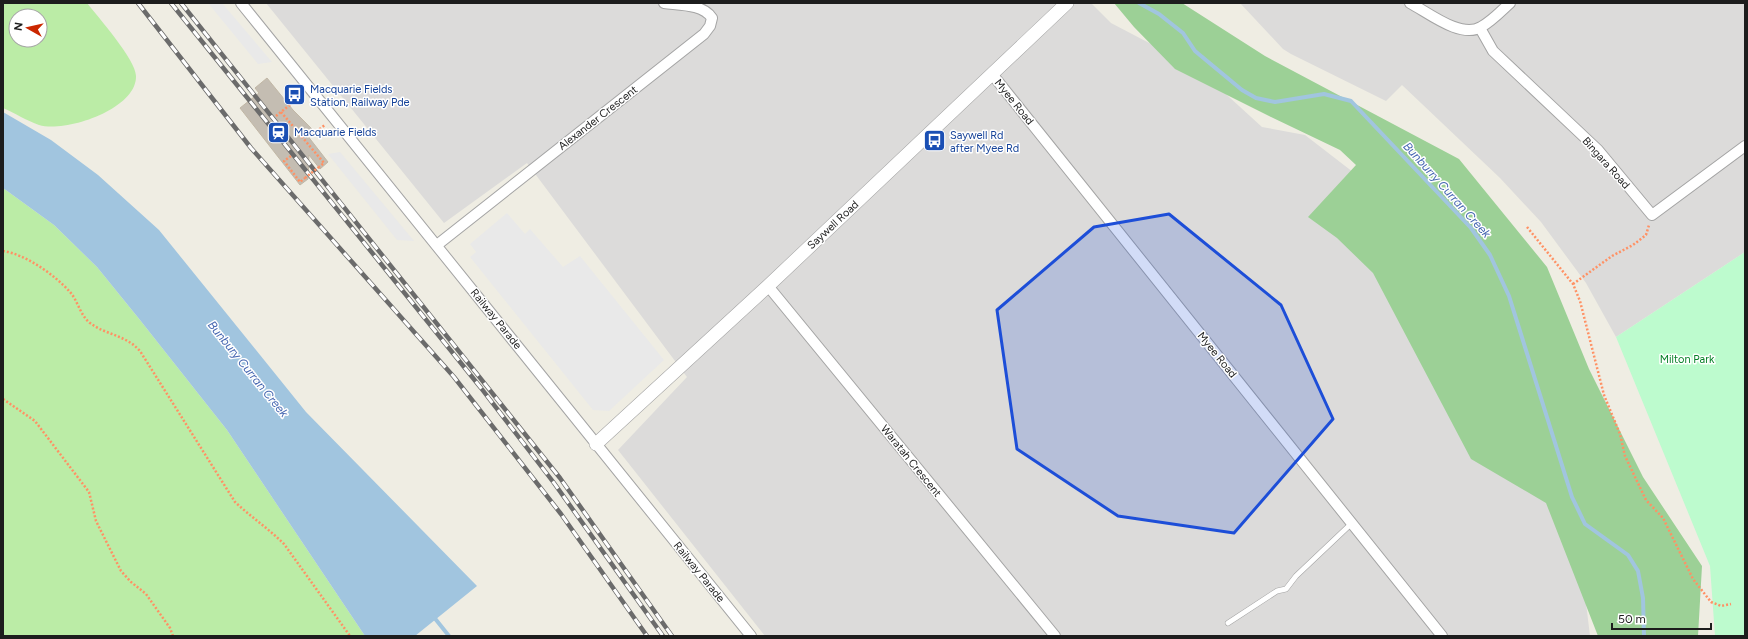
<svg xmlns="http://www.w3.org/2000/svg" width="1748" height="639" font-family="Figtree,sans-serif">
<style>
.residential{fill:#dcdbda}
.grass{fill:#bbeca6;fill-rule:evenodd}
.forest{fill:#9cd096}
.park{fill:#bdfbce}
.parking{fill:#e9e9e9}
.water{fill:#a1c5df}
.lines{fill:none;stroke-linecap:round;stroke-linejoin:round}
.stream{stroke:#a1c5df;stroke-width:4}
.building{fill:#c4bdb2;stroke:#c1b7a5}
.service-casing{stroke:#a4a4a4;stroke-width:6}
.minor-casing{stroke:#a4a4a4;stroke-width:12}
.tertiary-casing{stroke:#a4a4a4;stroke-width:14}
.path{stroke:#ff9164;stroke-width:2.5;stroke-dasharray:2 2;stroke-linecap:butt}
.service{stroke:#fff;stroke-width:5}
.minor{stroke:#fff;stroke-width:10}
.tertiary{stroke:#fff;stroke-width:13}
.rail-casing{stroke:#6b6b6b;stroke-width:4.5}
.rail{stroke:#fff;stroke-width:3;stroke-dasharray:9;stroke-linecap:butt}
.path-bridge{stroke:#ff9164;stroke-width:2.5;stroke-dasharray:2 2;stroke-linecap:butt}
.marked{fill:#1d4ed8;fill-opacity:0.2;stroke:#1d4ed8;stroke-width:3;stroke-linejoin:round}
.labels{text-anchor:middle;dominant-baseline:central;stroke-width:3;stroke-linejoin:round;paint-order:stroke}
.transit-label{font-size:11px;fill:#164399;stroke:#fff;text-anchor:start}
.street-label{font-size:11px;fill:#1d1d1d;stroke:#fff}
.park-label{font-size:11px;fill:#078028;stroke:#fff}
.water-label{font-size:12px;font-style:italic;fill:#4667b1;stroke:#fff}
</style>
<rect width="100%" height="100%" fill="#efede3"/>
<g class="residential">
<polygon points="266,3 1091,3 1111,23 1174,56 1205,75 1262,127 1305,135 1384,196 1504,355 1583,578 1590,636 765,636 618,450 687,377 527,163 444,223"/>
<polygon points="1240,3 1745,3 1745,252 1616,337 1586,283 1541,222 1500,178 1402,85 1386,101 1291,54 1283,49"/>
</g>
<g class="grass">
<path d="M3,3h84c11,14 49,57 49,73 1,33 -70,57 -97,49 -12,-4 -24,-12 -36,-17zM16,16h24v24h-24z"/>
<polygon points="3,188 54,225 97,267 140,320 227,430 365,636 3,636"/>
</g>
<polygon class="forest" points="1114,3 1182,3 1265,56 1459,159 1547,267 1589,369 1643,477 1702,566 1698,636 1598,636 1546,503 1471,459 1373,273 1337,238 1308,217 1356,165 1340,150 1269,116 1175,69 1134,27"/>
<polygon class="park" points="1745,252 1745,636 1715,636 1710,566 1616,337"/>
<g class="parking">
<polygon points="208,3 222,3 272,62 258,64"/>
<polygon points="340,152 414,241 397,240 328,154"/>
<polygon points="507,213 525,234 530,229 563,267 580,256 664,360 609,411 593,410 470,257 476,252 470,244"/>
</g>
<polygon class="water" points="3,112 51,140 98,175 159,230 306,412 477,586 415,636 365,636 227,430 140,320 97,267 54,225 3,188"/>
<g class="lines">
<g class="stream">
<polyline points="1139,3 1159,14 1183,33 1195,51 1242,90 1256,98 1275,102 1324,94 1351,101 1471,228 1490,255 1509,296 1572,497 1585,524 1628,555 1638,571 1643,598 1644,636"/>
<polyline points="433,616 449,636"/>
</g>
</g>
<polygon class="building" points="267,78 293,110 313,130 307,135 328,162 320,169 309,155 308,179 300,185 240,108 259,93 255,88"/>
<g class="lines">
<defs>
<polyline id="service" points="1228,623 1277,591 1286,589 1296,576 1352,523"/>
<g id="minor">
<polyline points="241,3 751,636"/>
<path d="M1410,3c19,10 51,36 71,24 11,-6 20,-16 29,-24"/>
<polyline points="1480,28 1493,51 1598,150 1652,215 1745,146"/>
<polyline points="992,74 1442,636"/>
<path d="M437,245l267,-211 6,-8 2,-8c-9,-14 -32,-13 -48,-15"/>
<polyline points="768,286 1055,636"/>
</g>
<polyline id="tertiary" points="596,444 768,286 1067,3"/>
</defs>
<use href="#service" class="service-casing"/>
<use href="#minor" class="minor-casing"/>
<use href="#tertiary" class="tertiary-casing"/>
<g class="path">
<polyline points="281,112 324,163 319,167"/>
<polyline points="276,116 296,100"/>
<polyline points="313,134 325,125"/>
<polyline points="291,156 284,161 300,182 305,178"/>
<polyline points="1527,227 1573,284 1580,301 1604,395 1620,434 1625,456 1646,500 1663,518 1693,579 1711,602 1721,606 1731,604"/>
<path d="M3,251c22,3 52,24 67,41 8,9 10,23 20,31 16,12 36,12 50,28l95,151c16,15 34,27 49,42l66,92"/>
<polyline points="1573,284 1612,256 1633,245 1646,235 1649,225"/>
<polyline points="3,399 35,421 89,492 96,521 121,571 131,582 146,594 170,628 173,636"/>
</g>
<use href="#service" class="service"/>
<use href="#minor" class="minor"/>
<use href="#tertiary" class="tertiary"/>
<defs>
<g id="rail">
<polyline points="138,3 251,148 454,377 561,514 647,636"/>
<polyline points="171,3 481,388 554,483 663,636"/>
<polyline points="181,3 560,478 672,636"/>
</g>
</defs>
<use href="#rail" class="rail-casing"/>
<use href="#rail" class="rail"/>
<polyline class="path-bridge" points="305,178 319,167"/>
</g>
<path class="marked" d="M1169,214l112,91 52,114 -99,114 -116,-17 -101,-67 -20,-139 97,-83z"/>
<defs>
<symbol id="bus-square" viewBox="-11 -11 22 22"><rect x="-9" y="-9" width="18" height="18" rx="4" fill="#1a4fb4" stroke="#fff"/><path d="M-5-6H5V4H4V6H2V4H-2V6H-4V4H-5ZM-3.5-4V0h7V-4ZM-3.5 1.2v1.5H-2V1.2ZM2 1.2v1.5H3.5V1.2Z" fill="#fff"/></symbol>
<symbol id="station-square" viewBox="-11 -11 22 22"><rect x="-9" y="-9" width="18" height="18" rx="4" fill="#1a4fb4" stroke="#fff"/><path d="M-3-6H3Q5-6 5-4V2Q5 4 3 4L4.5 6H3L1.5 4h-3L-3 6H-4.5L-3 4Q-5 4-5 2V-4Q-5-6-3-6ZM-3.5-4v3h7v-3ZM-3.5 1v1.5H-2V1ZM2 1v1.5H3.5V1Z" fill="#fff"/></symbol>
</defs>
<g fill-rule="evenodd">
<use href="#bus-square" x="282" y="82" width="25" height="25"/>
<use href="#station-square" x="266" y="120" width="25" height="25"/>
<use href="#bus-square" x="922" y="128" width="25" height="25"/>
</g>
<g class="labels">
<g class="transit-label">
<text x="310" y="89">Macquarie Fields<tspan x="310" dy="13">Station, Railway Pde</tspan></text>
<text x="294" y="132">Macquarie Fields</text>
<text x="950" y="135">Saywell Rd<tspan x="950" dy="13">after Myee Rd</tspan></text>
</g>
<g class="street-label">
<text transform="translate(1014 102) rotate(51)">Myee Road</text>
<text transform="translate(598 118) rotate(-38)">Alexander Crescent</text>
<text transform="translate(1606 163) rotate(48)">Bingara Road</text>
<text transform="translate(833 225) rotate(-43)">Saywell Road</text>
<text transform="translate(496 319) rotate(51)">Railway Parade</text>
<text transform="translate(1217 355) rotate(51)">Myee Road</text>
<text transform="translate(911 461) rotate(51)">Waratah Crescent</text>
<text transform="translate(699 572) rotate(51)">Railway Parade</text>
</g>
<g class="park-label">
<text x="1687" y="359">Milton Park</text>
</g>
<g class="water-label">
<text transform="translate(1447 190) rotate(48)">Bunburry Curran Creek</text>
<text transform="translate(248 369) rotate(51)">Bunbury Curran Creek</text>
</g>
</g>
<rect width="1748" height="639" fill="none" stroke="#1d1d1d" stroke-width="8"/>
<g transform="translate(28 28) rotate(278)"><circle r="19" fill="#ffffff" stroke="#a5a5a5"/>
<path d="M0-3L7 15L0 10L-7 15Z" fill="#cb2700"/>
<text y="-6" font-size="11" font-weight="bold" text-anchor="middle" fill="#1d1d1d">N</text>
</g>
<path d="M1612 623v6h99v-6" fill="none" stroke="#1d1d1d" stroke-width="2"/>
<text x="1618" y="623" font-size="12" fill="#1d1d1d" stroke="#ffffff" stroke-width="3" paint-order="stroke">50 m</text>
</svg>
